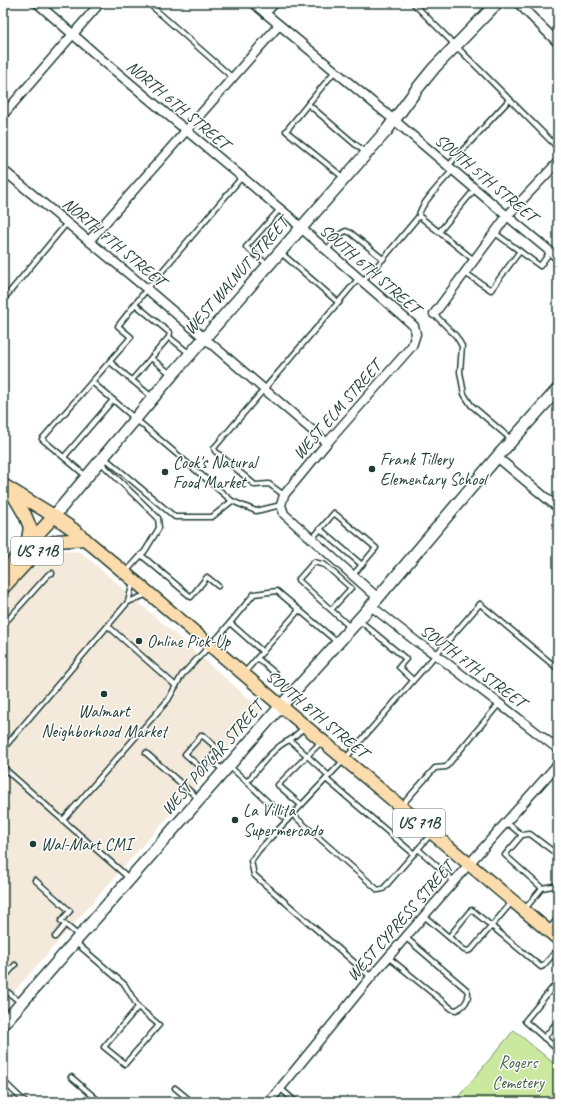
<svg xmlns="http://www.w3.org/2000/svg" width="561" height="1105" font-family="Caveat,sans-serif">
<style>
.built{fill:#f4eadc}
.green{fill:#cbe89f;stroke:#75926a}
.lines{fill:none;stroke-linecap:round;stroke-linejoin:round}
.lane-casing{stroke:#1f3d34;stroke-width:7}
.street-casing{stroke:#1f3d34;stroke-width:11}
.secondary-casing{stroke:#1f3d34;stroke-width:14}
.primary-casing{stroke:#1f3d34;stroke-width:15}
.lane{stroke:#fff;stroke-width:4}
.street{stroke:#fff;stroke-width:8}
.secondary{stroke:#fff;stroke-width:11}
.primary{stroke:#fcdcac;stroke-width:12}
.poi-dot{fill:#1f3d34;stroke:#fff;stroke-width:1.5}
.labels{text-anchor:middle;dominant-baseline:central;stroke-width:3;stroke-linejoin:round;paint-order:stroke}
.shield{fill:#fff;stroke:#627771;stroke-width:1}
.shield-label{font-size:16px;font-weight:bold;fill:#1f3d34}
.street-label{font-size:17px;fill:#1f3d34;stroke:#fff}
.poi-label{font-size:17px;fill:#1f3d34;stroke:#fff;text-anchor:start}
.park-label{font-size:17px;fill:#415f49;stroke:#fff}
</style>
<rect width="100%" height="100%" fill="#fff"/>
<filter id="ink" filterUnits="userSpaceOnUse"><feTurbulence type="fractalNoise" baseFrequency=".025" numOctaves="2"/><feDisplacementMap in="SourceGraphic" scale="8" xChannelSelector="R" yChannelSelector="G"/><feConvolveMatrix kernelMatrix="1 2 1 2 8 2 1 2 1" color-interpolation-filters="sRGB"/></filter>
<g filter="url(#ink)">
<polygon class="built" points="58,550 81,552 262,710 3,1004 3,595 36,559 47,551"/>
<polygon class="green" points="514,1030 558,1067 558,1102 454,1102"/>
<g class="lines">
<defs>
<g id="lane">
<polyline points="148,3 233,78"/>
<polyline points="380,3 381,3"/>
<polyline points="413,3 558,148"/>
<polyline points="335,71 286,131 344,178"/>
<polyline points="308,104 356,145 366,152"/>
<polyline points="448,166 510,99"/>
<path d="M453,170c-8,9 -34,35 -34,46l55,44"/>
<polyline points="439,232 475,189"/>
<polyline points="495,233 540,266 550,252"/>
<polyline points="327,250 342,233 346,231 351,233 383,259 362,282"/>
<polyline points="280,252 339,303"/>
<polyline points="383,259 419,216"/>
<polyline points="268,265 246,247 280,209"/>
<polyline points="465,273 491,290 520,251"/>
<polyline points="3,300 67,223"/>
<polyline points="434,314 456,336 462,346 460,372 464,394 471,405 512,440"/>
<polyline points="169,337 190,354"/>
<polyline points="151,358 172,375"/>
<polyline points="110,362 152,397"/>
<polyline points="132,380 169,337 170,333 135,304"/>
<polyline points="92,382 232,501"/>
<polyline points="64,457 113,400"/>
<polyline points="105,458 175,517 212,517 232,501 256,511 281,505"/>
<polyline points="100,462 158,518 159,528 145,551 125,573"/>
<polyline points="86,476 42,439 131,337 118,326 147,289 242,177"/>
<polyline points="284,495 269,484 255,485 215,451 214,448 359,278"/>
<polyline points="320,529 362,565"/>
<polyline points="312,539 334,513 376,548 353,575"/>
<polyline points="141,555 191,597 207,577 218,586"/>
<polyline points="128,602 148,594"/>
<polyline points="331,610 351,588 325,565 314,562 298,580 350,627"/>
<polyline points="359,620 406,659 399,667 413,680"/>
<polyline points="230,623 263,652"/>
<polyline points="3,625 46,577 49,574 52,573"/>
<polyline points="108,626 176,686"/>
<polyline points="257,658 275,673"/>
<polyline points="245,672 299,610"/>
<polyline points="305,727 290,740 329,776"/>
<polyline points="3,749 128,602 133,582"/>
<polyline points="146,753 199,799"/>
<polyline points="210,759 202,769 185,754 202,735 218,749 210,759 224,771"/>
<polyline points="3,766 7,771 130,879"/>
<path d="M229,766l18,16c11,-13 27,-36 43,-42"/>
<polyline points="326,779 414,854"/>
<polyline points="247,782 287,820"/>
<polyline points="301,805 278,785 322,741"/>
<polyline points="402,805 435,768 446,767 499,704"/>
<polyline points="292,814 378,890 383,889 432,833"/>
<polyline points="63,820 168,700 182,675 220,635 254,594 277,591 337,642"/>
<polyline points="506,822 522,835 505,855 542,888 525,909"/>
<polyline points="522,835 530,834 558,855"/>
<polyline points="418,849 454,881"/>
<polyline points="35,880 70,911 61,921 79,936"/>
<polyline points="542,888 558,885"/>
<polyline points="424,916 464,950 468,951 472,949 512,902"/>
<polyline points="549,929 558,918"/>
<polyline points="55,937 65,925"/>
<polyline points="449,937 470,911 472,910 541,967 543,966 558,949"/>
<polyline points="75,942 125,985 138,1007 159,1025 125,1064 104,1047 138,1007"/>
<path d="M388,957l64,52 4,1c8,-3 15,-12 11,-20l-62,-53"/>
<polyline points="371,977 254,875 251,861 259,850 344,760 480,604 558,669"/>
<polyline points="3,979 15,965"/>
<polyline points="558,981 525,1021 558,1050"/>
<polyline points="3,988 21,1003"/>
<polyline points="544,1038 558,1021"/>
<polyline points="71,1077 100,1102"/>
<polyline points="3,1081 25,1102"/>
<polyline points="175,1088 192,1102"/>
<polyline points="281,1089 296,1102"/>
</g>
<g id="street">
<polyline points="37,3 101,59 291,218 301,228 414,326 416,334 412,346 327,443 284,495 281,505 284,514 377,597"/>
<polyline points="253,3 394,120 507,216 558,258"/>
<polyline points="518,3 558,43"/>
<polyline points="265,13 275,3"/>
<polyline points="3,115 100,3"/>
<polyline points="3,170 147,289 327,443"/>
<polyline points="89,241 279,25"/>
<polyline points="434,314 507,216 558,162"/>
<polyline points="497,457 558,508"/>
<polyline points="371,606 417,642 435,654 558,749"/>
<polyline points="269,1102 371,977 469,864 558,764"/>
</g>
<g id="secondary">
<polyline points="54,516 172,375 387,130 417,89 434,68 497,3"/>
<polyline points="3,1024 281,706 371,606 497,457 558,389"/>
</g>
<g id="primary">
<polyline points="3,485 54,516 74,530 150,594 274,700 558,939"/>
<polyline points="11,491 25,515 30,527 27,545"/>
<polyline points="3,573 54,516"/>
<polyline points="3,588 41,547 57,541 85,539"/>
</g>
</defs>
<use href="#lane" class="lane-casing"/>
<use href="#street" class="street-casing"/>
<use href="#secondary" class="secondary-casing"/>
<use href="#primary" class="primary-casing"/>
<use href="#lane" class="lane"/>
<use href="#street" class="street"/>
<use href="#secondary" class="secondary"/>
<use href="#primary" class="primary"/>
</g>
</g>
<g class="poi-dot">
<circle cx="372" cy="469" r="4"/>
<circle cx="165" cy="472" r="4"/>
<circle cx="139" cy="641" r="4"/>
<circle cx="104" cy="694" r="4"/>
<circle cx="235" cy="820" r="4"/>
<circle cx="33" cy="844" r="4"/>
</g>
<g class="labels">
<g class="shield">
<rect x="11" y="537" width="52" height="28" rx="3"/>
<rect x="393" y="809" width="52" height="28" rx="3"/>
</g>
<g class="shield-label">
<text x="37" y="551">US 71B</text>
<text x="419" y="823">US 71B</text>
</g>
<g class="street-label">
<text transform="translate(178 105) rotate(40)">NORTH 6TH STREET</text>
<text transform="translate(486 178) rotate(40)">SOUTH 5TH STREET</text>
<text transform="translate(114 242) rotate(40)">NORTH 7TH STREET</text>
<text transform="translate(370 269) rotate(41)">SOUTH 6TH STREET</text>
<text transform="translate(236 276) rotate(-49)">WEST WALNUT STREET</text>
<text transform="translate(337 410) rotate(-49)">WEST ELM STREET</text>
<text transform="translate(473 666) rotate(37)">SOUTH 7TH STREET</text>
<text transform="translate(317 714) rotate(40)">SOUTH 8TH STREET</text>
<text transform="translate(212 758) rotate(-49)">WEST POPLAR STREET</text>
<text transform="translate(400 921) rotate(-49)">WEST CYPRESS STREET</text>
</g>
<g class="poi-label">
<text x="380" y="459">Frank Tillery<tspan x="380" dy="20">Elementary School</tspan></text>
<text x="173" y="462">Cook's Natural<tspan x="173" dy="20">Food Market</tspan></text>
<text x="147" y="641">Online Pick-Up</text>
<text x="104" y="711" text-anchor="middle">Walmart<tspan x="104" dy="20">Neighborhood Market</tspan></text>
<text x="243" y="810">La Villita<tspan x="243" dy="20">Supermercado</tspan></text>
<text x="41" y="844">Wal-Mart CMI</text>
</g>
<g class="park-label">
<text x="518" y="1062">Rogers<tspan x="518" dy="20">Cemetery</tspan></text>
</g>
</g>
<rect width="561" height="1105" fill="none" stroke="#fff" stroke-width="16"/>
<rect x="8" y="8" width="545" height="1089" fill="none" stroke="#1f3d34" stroke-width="1.5" filter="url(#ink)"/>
</svg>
